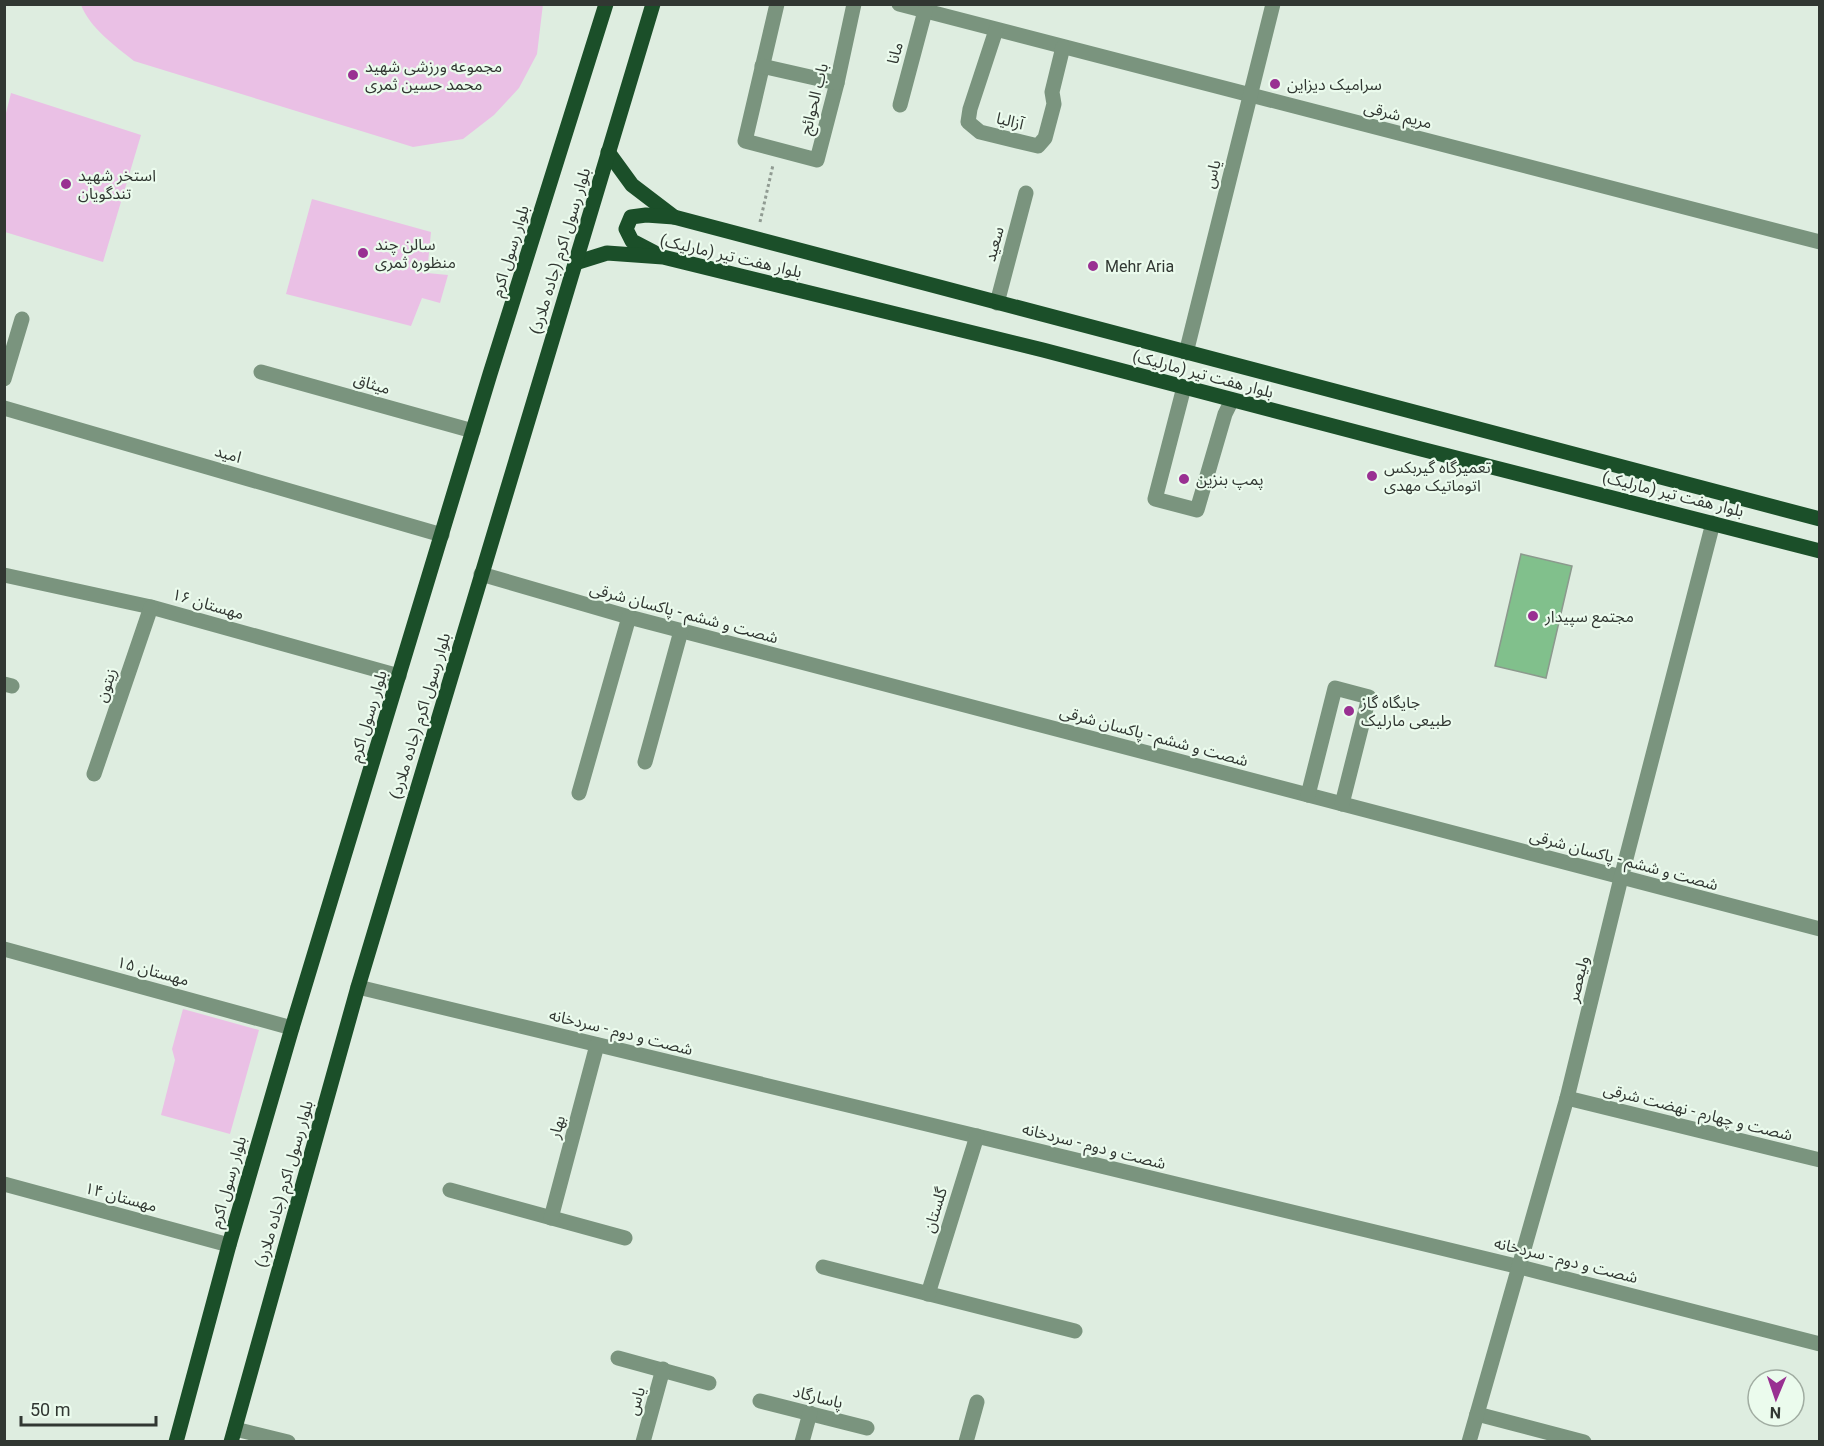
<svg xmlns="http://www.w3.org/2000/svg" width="1824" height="1446" font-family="Roboto,'Noto Sans Arabic',sans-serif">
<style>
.green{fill:#eac0e5}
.building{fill:#81c08c;stroke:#8b998d;stroke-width:1.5}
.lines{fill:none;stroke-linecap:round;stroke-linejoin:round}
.path{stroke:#909b92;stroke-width:3;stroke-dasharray:3 3;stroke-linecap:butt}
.minor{stroke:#7a947e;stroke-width:15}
.major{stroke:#1b4f29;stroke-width:15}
.poi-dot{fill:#993092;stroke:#ebfbed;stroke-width:2}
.labels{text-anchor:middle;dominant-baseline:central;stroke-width:4.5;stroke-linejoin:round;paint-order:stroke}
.street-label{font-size:16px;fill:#313732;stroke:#ebfbed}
.poi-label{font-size:16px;fill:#313732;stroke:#ebfbed;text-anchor:start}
</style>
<rect width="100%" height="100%" fill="#deede0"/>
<g class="green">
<path d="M543,4l-6,50 -18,34 -25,27 -31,24 -50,8 -279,-86c-20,-16 -43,-32 -53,-56z"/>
<polygon points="11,93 141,135 103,262 5,232 5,117"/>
<polygon points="312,199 431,232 427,273 448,275 440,303 422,298 411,326 286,294"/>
<polygon points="183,1009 259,1030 230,1134 161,1115 175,1060 172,1049"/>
</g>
<polygon class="building" points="1521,554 1572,566 1546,678 1495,666"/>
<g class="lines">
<polyline class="path" points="760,222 773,165"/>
<g class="minor">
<polyline points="777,4 745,141 817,160 837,83 854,4"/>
<polyline points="899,4 1820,242"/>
<polyline points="996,30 970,109 968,122 980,132 1038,146 1045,138 1054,104 1052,92 1063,47"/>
<polyline points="762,66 837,83"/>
<polyline points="900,105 925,11"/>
<polyline points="997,303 1026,193"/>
<polyline points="1186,353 1273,4"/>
<polyline points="261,372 473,431"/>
<polyline points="4,379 22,319"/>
<polyline points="1184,387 1155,499 1197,510 1225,414 1232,400"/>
<polyline points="4,408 442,535"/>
<polyline points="481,574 629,617 1820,929"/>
<polyline points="4,575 151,607 399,676"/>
<polyline points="4,684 12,686"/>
<polyline points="645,762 681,631"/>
<polyline points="94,774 151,607"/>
<polyline points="579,793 629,617"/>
<polyline points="1308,795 1335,688 1369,697 1342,804"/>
<polyline points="4,949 292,1028"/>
<polyline points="358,987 1520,1267 1820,1344"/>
<polyline points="1567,1098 1820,1160"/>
<polyline points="4,1184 229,1245"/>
<polyline points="450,1190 625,1238"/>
<polyline points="551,1218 597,1045"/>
<polyline points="823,1267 1075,1331"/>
<polyline points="928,1294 977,1136"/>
<polyline points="618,1358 709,1383"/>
<polyline points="760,1401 867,1428"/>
<polyline points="1477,1414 1584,1442"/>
<polyline points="235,1429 288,1442"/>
<polyline points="643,1442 663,1369"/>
<polyline points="802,1442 810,1413"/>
<polyline points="966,1442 977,1402"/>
<polyline points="1469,1442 1567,1098 1621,878 1713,523"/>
</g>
<g class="major">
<polyline points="608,152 632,185 674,217 1820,519"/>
<polyline points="655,253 632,241 626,229 631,217 646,215 674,217"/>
<polyline points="575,263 607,253 663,257 1043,350 1421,449 1820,551"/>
<polyline points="176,1442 229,1245 292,1028 490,374 606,4"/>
<polyline points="231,1442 358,987 653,4"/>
</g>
</g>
<g class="poi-dot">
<circle cx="353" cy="75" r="6"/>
<circle cx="1275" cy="84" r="6"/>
<circle cx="66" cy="184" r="6"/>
<circle cx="363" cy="253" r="6"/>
<circle cx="1093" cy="266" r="6"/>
<circle cx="1372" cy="476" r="6"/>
<circle cx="1184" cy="479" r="6"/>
<circle cx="1533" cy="616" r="6"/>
<circle cx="1349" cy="711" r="6"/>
</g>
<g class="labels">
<g class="street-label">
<text transform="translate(895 53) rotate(-75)">مانا</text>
<text transform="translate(814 99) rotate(-76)">باب الحوائج</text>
<text transform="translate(1398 115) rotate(14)">مریم شرقی</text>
<text transform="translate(1010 121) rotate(14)">آزالیا</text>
<text transform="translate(1212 174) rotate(-76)">یاس</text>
<text transform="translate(994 244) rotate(-75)">سعید</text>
<text transform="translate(510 251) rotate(-73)">بلوار رسول اکرم</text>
<text transform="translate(560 251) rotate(-73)">بلوار رسول اکرم (جاده ملارد)</text>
<text transform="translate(731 256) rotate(13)">بلوار هفت تیر (مارلیک)</text>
<text transform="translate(1203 374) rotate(15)">بلوار هفت تیر (مارلیک)</text>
<text transform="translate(372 384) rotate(16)">میثاق</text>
<text transform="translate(228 454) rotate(16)">امید</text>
<text transform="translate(1673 494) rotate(14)">بلوار هفت تیر (مارلیک)</text>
<text transform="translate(208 604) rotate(16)">مهستان ۱۶</text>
<text transform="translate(684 613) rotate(15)">شصت و ششم - پاکسان شرقی</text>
<text transform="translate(106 685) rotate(-71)">زیتون</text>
<text transform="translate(368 716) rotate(-73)">بلوار رسول اکرم</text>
<text transform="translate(420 716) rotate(-73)">بلوار رسول اکرم (جاده ملارد)</text>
<text transform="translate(1154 736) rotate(15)">شصت و ششم - پاکسان شرقی</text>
<text transform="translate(1624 860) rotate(15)">شصت و ششم - پاکسان شرقی</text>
<text transform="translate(153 971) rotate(15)">مهستان ۱۵</text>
<text transform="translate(1578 979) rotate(-76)">ولیعصر</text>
<text transform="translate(621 1032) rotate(14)">شصت و دوم - سردخانه</text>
<text transform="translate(1698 1112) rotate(14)">شصت و چهارم - نهضت شرقی</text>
<text transform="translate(557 1127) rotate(-75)">بهار</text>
<text transform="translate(1094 1146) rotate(14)">شصت و دوم - سردخانه</text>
<text transform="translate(228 1182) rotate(-74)">بلوار رسول اکرم</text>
<text transform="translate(284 1184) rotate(-74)">بلوار رسول اکرم (جاده ملارد)</text>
<text transform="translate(121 1197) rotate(15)">مهستان ۱۴</text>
<text transform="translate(935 1210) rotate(-73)">گلستان</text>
<text transform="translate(1566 1260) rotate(14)">شصت و دوم - سردخانه</text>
<text transform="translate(818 1397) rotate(14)">پاسارگاد</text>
<text transform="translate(636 1401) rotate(-74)">یاس</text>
</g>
<g class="poi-label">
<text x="365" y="66">مجموعه ورزشی شهید<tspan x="365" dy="18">محمد حسین ثمری</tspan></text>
<text x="1287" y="84">سرامیک دیزاین</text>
<text x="78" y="175">استخر شهید<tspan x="78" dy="18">تندگویان</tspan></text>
<text x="375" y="244">سالن چند<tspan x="375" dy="18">منظوره ثمری</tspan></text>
<text x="1105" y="266">Mehr Aria</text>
<text x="1384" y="467">تعمیرگاه گیربکس<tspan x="1384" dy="18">اتوماتیک مهدی</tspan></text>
<text x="1196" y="479">پمپ بنزین</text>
<text x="1545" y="616">مجتمع سپیدار</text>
<text x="1361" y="702">جایگاه گاز<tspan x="1361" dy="18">طبیعی مارلیک</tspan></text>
</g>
</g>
<rect width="1824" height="1446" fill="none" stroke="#313732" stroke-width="12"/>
<g transform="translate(1776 1398) rotate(182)"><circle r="28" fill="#ebfbed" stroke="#a1ada2" stroke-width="1.5"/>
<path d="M0-4.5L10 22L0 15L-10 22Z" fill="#993092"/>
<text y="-9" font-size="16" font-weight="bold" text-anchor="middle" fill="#313732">N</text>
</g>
<path d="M21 1416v9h135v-9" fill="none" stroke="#313732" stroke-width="3"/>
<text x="30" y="1416" font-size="18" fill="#313732" stroke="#ebfbed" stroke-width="4.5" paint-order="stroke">50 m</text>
</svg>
